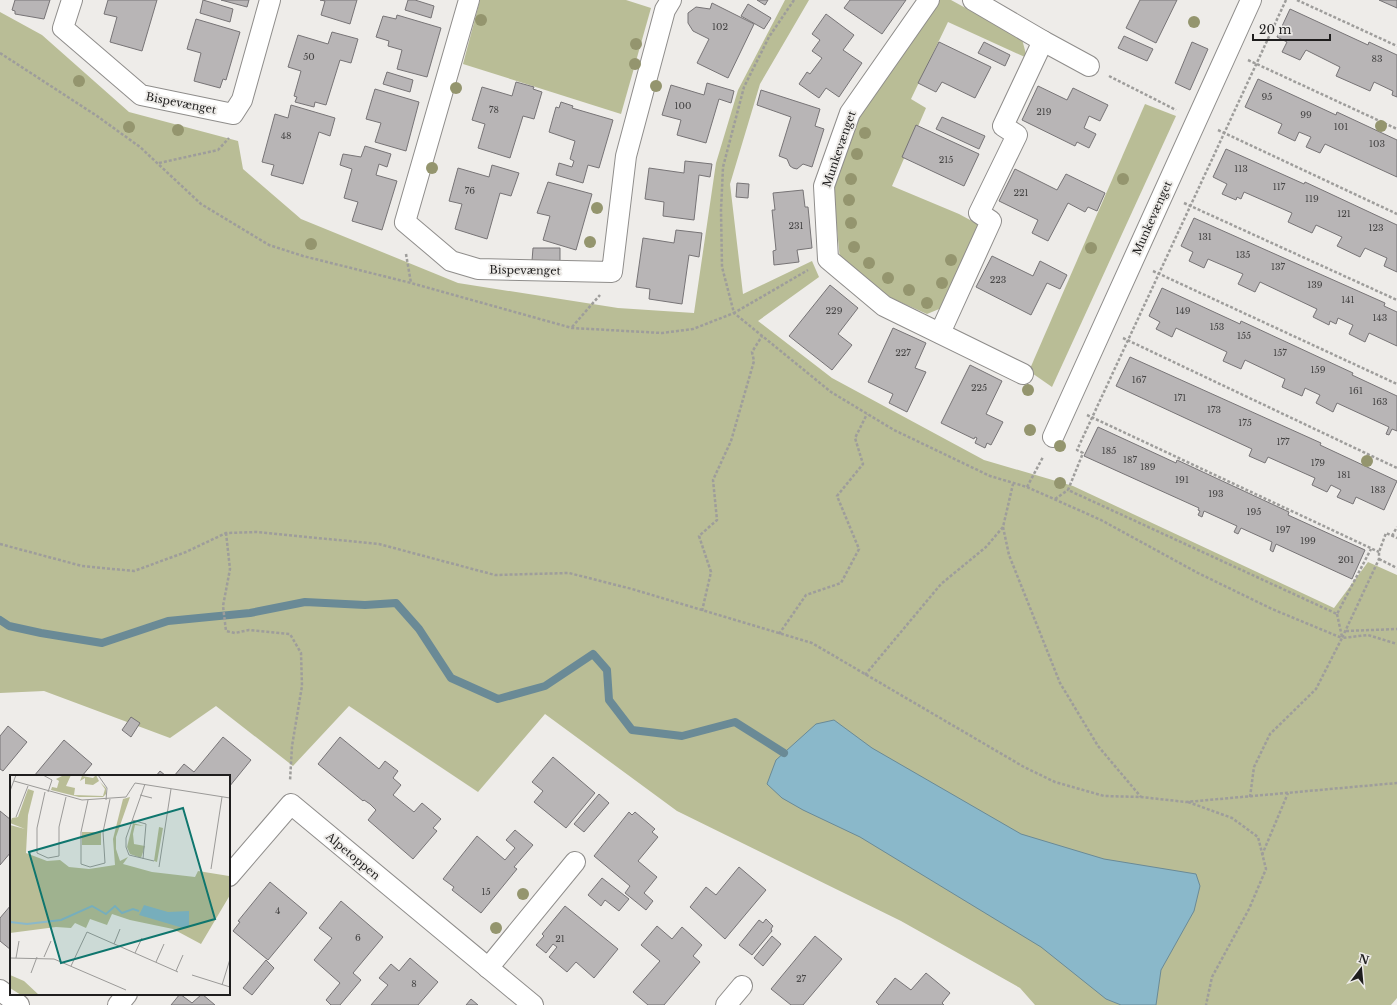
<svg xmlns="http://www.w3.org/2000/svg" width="1397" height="1005" font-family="'Libre Baskerville',serif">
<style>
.green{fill:#b9bd96}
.water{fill:#8ab8ca;stroke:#6a8a96}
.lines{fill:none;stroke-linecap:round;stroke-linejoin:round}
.stream{stroke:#6a8a96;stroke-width:8}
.building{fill:#b8b5b6;stroke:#777476}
.street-casing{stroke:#8f8d8b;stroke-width:22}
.path{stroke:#9e9d9b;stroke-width:2.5;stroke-dasharray:3 2;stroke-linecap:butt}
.street{stroke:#fff;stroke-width:20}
.tree{fill:#94956e}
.labels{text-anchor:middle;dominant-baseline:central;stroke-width:4;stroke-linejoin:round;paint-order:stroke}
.number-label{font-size:9px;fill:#454444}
.street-label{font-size:11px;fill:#1f1e1e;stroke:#eeece9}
.inset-river{fill:none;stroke:#8ab8ca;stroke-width:2}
.inset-road{fill:none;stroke:#9b9a98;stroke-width:1}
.view{fill:#0f766e;fill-opacity:0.15;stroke:#0f766e;stroke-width:2}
.inset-edge{fill:none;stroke:#1f1e1e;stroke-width:2}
</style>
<rect width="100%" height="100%" fill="#eeece9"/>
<g class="green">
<polygon points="480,0 626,0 651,8 621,114 463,64"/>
<polygon points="785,0 809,0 760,84 730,184 743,294 812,261 819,277 758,321 832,378 984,460 1073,486 1334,608 1368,562 1397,575 1397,998 1391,1005 1035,1005 1020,988 901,921 677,811 545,714 478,792 349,706 293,766 216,706 170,738 44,691 0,693 0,12 42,35 129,112 238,141 243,169 301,219 458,283 618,308 694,313 716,163 738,90"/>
<polygon points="940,0 951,0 1022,39 1027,58 948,22 911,99 926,108 892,186 959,214 983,227 944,307 927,314 891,298 840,259 833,189 857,120"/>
<polygon points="1145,104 1176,116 1052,387 1029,371"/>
</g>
<polygon class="water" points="834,720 872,748 1021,834 1104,859 1196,874 1200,886 1194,911 1161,970 1156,1005 1121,1005 1106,999 1041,947 860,837 803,810 782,798 767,784 776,760 816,724"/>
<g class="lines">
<polyline class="stream" points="0,620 9,626 41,633 102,643 168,621 250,613 305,602 365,605 396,603 419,629 451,678 498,699 545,686 593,654 607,670 609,700 632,730 682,736 735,722 784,753"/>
</g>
<g class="building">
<polygon points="15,0 50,0 44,19 15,14 15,11 12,10"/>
<polygon points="108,0 157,0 142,51 110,42 117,17 104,14"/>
<polygon points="203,0 233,9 230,22 200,13"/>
<polygon points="221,0 249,0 247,7"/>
<polygon points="320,0 357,0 350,24 321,15 325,1"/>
<polygon points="408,0 415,0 434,6 431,18 405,10"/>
<polygon points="757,0 768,0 765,5"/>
<polygon points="850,0 906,0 882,34 844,8"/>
<polygon points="1140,0 1177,0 1156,43 1126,28"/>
<polygon points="1379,0 1397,0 1397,8"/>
<polygon points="712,3 754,24 728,78 697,63 709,39 693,31 688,23 688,13 696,7 710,9"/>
<polygon points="748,4 771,18 764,29 741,16"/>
<polygon points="1290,9 1368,45 1369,42 1397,55 1397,97 1392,95 1393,91 1374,82 1370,91 1336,76 1340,67 1306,50 1300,60 1282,52 1287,42 1277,37"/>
<polygon points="826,14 854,35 843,50 862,63 839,97 826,88 819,98 799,84 807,72 810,74 822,58 812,51 820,40 812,34"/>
<polygon points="397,15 441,28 427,77 397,69 402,50 388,46 389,41 376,37 383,16 396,19"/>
<polygon points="196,19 240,32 226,80 223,79 220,88 194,81 201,53 187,49"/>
<polygon points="332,32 358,39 351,63 340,60 326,105 315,102 314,107 295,102 297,97 294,96 301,71 288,67 298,35 328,44"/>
<polygon points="1124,36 1153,49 1147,61 1118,48"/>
<polygon points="939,42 991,67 975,98 942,82 936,92 918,83"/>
<polygon points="984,42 1010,55 1005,66 978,53"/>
<polygon points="1192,42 1208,49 1190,90 1175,83"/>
<polygon points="387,72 413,80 410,92 383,84"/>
<polygon points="1258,79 1336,115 1337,112 1397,140 1397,177 1325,144 1320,153 1306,147 1311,137 1299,132 1295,141 1278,133 1282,124 1245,107"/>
<polygon points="516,82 534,87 533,89 542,92 534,119 523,116 510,158 478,148 485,124 472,120 482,87 512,96"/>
<polygon points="707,83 734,91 731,103 719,99 706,143 677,135 681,120 662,115 671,85 704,95"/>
<polygon points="1038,86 1067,100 1073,88 1108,105 1100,121 1089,116 1084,128 1096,134 1089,148 1077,142 1075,146 1022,120"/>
<polygon points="375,89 419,102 406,151 375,142 381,123 366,119"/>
<polygon points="761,90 820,109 815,126 824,129 812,167 803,164 797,169 793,168 790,166 787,159 779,156 791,117 757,105"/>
<polygon points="561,102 573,106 572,108 613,120 599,168 588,165 583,183 556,175 559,163 572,167 574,161 570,159 575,141 549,132 556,107 559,108"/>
<polygon points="291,105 335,118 330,136 319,132 303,184 271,175 274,165 262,162 275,114 288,118"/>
<polygon points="942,117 985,136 979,149 936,129"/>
<polygon points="916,125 979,154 964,186 902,157"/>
<polygon points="365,146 391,154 387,167 379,164 376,175 397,181 382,230 352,221 358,202 344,198 352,169 340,165 343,154 361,157"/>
<polygon points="1226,149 1304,184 1305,182 1397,225 1397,272 1384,266 1387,258 1365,248 1360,257 1337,246 1342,237 1316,225 1312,233 1288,222 1292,213 1244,192 1241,199 1237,197 1236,200 1222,194 1227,184 1213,177"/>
<polygon points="685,161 712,164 710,177 699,175 694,220 663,216 664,202 645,199 649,168 684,173"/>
<polygon points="492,165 519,173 511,196 500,193 487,239 455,229 462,204 449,201 458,168 489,177"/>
<polygon points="1015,169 1057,190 1066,174 1105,193 1097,211 1088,207 1085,212 1068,203 1048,241 1032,233 1038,220 999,201"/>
<polygon points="548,182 592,194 576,250 543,240 550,216 537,213"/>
<polygon points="737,183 749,184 748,198 736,197"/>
<polygon points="803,190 805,207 808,207 812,248 797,250 799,262 774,265 773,251 776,250 772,210 775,210 773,193"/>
<polygon points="1194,218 1385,303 1384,306 1397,312 1397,346 1369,333 1365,342 1349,334 1353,325 1338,318 1336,324 1330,321 1329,325 1313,317 1317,309 1260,282 1255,292 1238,284 1243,274 1208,259 1204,268 1189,261 1193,252 1181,246"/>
<polygon points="676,230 702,233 699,257 689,255 682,304 649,299 650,289 636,287 643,238 674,243"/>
<polygon points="533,248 560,248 560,262 532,261"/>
<polygon points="992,256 1033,276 1040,261 1067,275 1060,289 1047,283 1031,315 976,287"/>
<polygon points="830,285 858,308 838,334 852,345 832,370 789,336"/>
<polygon points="1162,288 1240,324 1241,321 1353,373 1352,375 1397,396 1397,431 1392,429 1389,435 1386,434 1389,427 1337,403 1333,412 1316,403 1320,395 1305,388 1302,396 1282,387 1285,379 1245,360 1241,369 1223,361 1227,352 1176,328 1172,337 1156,329 1160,322 1149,316"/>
<polygon points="893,328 926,343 915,368 926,372 907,412 889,403 893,394 868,382"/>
<polygon points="1130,357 1321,443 1320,445 1397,481 1384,510 1356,497 1353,504 1337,497 1341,490 1331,485 1327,492 1312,485 1315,478 1268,457 1265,463 1249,456 1252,449 1116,386"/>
<polygon points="970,365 1002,381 986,414 1003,422 991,445 987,443 985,448 975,443 977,438 975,437 974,439 941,423"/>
<polygon points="1098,427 1176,463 1177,460 1289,512 1288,515 1365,550 1352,579 1276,544 1273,552 1270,550 1272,542 1241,528 1238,534 1234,532 1237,526 1204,511 1202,517 1198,515 1200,511 1198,510 1199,508 1084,456"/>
<polygon points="131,717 140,723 131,737 122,730"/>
<polygon points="8,726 27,742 3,771 0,769 0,736"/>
<polygon points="223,737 251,760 229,787 229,776 174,776 184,764 194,772"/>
<polygon points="340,737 379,769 385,761 398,771 393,778 401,785 393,795 414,812 422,803 441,819 433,828 437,831 413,859 368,820 376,810 370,804 364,800 363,801 318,764"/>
<polygon points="64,740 92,764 82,776 34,776"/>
<polygon points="553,757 595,793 566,828 534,802 543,791 532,782"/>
<polygon points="160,771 166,776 156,776"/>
<polygon points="599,794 609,803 584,832 574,824"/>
<polygon points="0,811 11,820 11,852 0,865"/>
<polygon points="629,812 632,815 635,812 655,829 652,832 658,837 638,861 657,877 644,893 653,901 646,910 625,893 630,886 594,856"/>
<polygon points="515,830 533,845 514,867 517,869 481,913 452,890 454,887 443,879 477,836 505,860 515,848 506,840"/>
<polygon points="739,867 766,890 725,939 690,907 706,887 716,895"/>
<polygon points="602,878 629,899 619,911 605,900 601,906 588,895"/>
<polygon points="270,882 307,913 268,960 233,931 240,922 238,921"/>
<polygon points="341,901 383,937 353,973 361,980 340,1005 331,1005 326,1000 340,983 314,960 332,938 319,928"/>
<polygon points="11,905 11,950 0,941 0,918"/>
<polygon points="565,906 618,949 594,978 576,962 567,972 549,957 557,947 553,944 546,953 536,945 544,936 542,934"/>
<polygon points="766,919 773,926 771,929 772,931 752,955 739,945 759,920 763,923"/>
<polygon points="657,926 672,939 682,927 702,945 693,956 700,962 664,1005 648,1005 633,992 660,961 641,945"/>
<polygon points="772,936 781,944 763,966 754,958"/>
<polygon points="815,936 842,959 803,1005 791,1005 771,989"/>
<polygon points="410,958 438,982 418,1005 371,1005 388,985 379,978 391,964 399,971"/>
<polygon points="266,960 274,968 252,995 243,988"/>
<polygon points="926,973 950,993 942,1003 944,1005 879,1005 876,1002 895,978 911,990"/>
<polygon points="180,994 192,1003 202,994 215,1005 171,1005"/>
<polygon points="471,999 478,1005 466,1005"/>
</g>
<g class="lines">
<defs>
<g id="street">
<polyline points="72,0 63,28 141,95 233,114 242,100 270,0"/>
<polyline points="469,0 405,222 451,261 478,269 612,272 626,156 665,10 671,0"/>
<polyline points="929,0 850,113 824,186 828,259 884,306 1023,374"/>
<polyline points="1043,41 1089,66"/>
<polyline points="940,333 991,221 979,213 1017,135 1003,126 1043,41 973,0"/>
<polyline points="1053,437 1251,0"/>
<polyline points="229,876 291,804 533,1005"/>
<polyline points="488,968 575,862"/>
<polyline points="0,990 19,1005"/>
<polyline points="118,1005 127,994"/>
<polyline points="726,1005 742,986"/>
</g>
</defs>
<use href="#street" class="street-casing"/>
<g class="path">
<polyline points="794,0 769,37 744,87 723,167 721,210 722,267 734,313 808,270"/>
<polyline points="1286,0 1077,450 1083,453 1068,490 1337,614 1371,549"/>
<polyline points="1297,0 1397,46"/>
<polyline points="0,53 97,116 140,147 201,204 269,245 303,256 411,283 572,328 662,333 693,329 734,313 831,392 894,430 990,476 1027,487 1101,520 1198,573 1272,609 1342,638 1379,559 1379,552 1386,533 1397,538"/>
<polyline points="1248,60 1397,129"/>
<polyline points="1109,76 1176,110"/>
<polyline points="1218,130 1397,214"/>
<polyline points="159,163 218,150 229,138"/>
<polyline points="1184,203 1397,300"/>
<polyline points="406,254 411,283"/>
<polyline points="1153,271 1397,384"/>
<polyline points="572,327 600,295"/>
<polyline points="1123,338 1397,468"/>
<polyline points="1087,415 1379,552"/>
<polyline points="1027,487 1043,457"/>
<polyline points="1055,499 1068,490"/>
<polyline points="1003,527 1009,555 1060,683 1098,746 1141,797"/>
<polyline points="226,533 230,569 223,606 226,631 235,633 249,630 290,634 301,653 302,686 292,746 290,781"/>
<polyline points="1392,536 1397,527"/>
<polyline points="0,544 82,566 134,571 186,552 226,533 256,532 379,544 495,575 569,573 632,589 812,643 1024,767 1055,782 1104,796 1141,797 1186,802 1397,783"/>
<polyline points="1379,559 1397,568"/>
<polyline points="702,611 711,572 699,536 717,520 713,480 731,441 754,361 752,352 762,336"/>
<polyline points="1337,614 1342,637"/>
<polyline points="1346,631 1397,629"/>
<polyline points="779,634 806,595 841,583 859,549 837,496 863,464 855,438 867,414"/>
<polyline points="865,675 941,584 986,547 1003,527 1013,484"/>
<polyline points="1250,797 1254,767 1270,734 1316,689 1342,638 1368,635 1397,644"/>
<polyline points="1188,802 1232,818 1258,837 1266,869 1249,909 1212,977 1206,1005"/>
<polyline points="1262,855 1288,793"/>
</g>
<use href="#street" class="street"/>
</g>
<g class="tree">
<circle cx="481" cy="20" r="6"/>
<circle cx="1194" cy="22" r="6"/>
<circle cx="636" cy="44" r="6"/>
<circle cx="635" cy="64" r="6"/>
<circle cx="79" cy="81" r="6"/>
<circle cx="656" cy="86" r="6"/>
<circle cx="456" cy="88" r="6"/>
<circle cx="1381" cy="126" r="6"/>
<circle cx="129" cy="127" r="6"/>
<circle cx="178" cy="130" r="6"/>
<circle cx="865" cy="133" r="6"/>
<circle cx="857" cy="154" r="6"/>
<circle cx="432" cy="168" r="6"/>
<circle cx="851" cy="179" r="6"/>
<circle cx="1123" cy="179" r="6"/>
<circle cx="849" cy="200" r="6"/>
<circle cx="597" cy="208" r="6"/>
<circle cx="851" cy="223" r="6"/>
<circle cx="590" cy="242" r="6"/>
<circle cx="311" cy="244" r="6"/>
<circle cx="854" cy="247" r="6"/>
<circle cx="1091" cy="248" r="6"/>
<circle cx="951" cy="260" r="6"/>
<circle cx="869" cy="263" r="6"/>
<circle cx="888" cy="278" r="6"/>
<circle cx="942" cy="283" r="6"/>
<circle cx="909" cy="290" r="6"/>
<circle cx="927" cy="303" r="6"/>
<circle cx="1028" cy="390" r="6"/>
<circle cx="1030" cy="430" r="6"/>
<circle cx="1060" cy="446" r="6"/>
<circle cx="1367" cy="461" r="6"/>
<circle cx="1060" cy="483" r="6"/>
<circle cx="523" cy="894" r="6"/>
<circle cx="496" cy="928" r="6"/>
</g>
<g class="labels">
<g class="number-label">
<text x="720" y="26">102</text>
<text x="309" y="56">50</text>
<text x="1377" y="58">83</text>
<text x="1267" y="96">95</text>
<text x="683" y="105">100</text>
<text x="494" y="109">78</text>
<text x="1044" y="111">219</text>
<text x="1306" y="114">99</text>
<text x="1341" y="126">101</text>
<text x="286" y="135">48</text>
<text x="1377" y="143">103</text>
<text x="946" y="159">215</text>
<text x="1241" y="168">113</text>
<text x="1279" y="186">117</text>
<text x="470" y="190">76</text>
<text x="1021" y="192">221</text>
<text x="1312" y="198">119</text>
<text x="1344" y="213">121</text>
<text x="796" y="225">231</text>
<text x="1376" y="227">123</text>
<text x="1205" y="236">131</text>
<text x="1243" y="254">135</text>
<text x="1278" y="266">137</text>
<text x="998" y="279">223</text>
<text x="1315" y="284">139</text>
<text x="1348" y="299">141</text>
<text x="834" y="310">229</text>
<text x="1183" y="310">149</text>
<text x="1380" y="317">143</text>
<text x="1217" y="326">153</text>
<text x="1244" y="335">155</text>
<text x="903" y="352">227</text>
<text x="1280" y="352">157</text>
<text x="1318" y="369">159</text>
<text x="1139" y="379">167</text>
<text x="979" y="387">225</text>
<text x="1356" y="390">161</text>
<text x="1180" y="397">171</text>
<text x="1380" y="401">163</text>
<text x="1214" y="409">173</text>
<text x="1245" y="422">175</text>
<text x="1283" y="441">177</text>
<text x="1109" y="450">185</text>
<text x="1130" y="459">187</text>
<text x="1318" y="462">179</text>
<text x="1148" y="466">189</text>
<text x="1344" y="474">181</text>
<text x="1182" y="479">191</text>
<text x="1378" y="489">183</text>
<text x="1216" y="493">193</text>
<text x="1254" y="511">195</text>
<text x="1283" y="529">197</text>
<text x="1308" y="540">199</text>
<text x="1346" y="559">201</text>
<text x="486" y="891">15</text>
<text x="278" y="910">4</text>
<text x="358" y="937">6</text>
<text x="560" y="938">21</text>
<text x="801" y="978">27</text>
<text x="414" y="983">8</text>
</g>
<g class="street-label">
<text transform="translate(181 103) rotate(11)">Bispevænget</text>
<text transform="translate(839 149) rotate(-71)">Munkevænget</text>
<text transform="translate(1152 218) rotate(-66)">Munkevænget</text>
<text transform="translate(525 270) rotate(1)">Bispevænget</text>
<text transform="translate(353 856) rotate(40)">Alpetoppen</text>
</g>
</g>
<g transform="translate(10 775)">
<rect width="220" height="220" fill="#eeece9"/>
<path d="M54,0h7l-5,11 9,2 -1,7 29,1 2,-7 -5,-7 6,6v6l-3,3h-24l-28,-7 1,-3 5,1 2,-7 -3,-2zM86,0l3,6 -6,4 -8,-1v-6l-5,3 2,-5 11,2zM18,14l6,2 -6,24 -2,38 21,8 13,-1 9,7 20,2 26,-4 -2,-26 10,-40 7,-2 -14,40v12l4,12 8,-4 -5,7 29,8 43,5 3,-6 31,5 1,19 -29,49 -28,-15 -43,-9 -18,-6 -5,11 -17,-6 -4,9 -11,-5 -4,5 -15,-1 -46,6v-108l15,4 -15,-6 2,-5 6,-1zM123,48l11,3 -9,-1 -2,9 1,10 11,2 -4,12 -11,-4 -3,-7zM149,52l4,1 -6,34 -3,-1zM72,57h19v13h-19zM0,200l14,6 15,14h-18l-11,-7z" fill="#b9bd96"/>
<path d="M134,130l24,7 21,-1v16l-6,1 -44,-13z" fill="#8ab8ca"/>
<path class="inset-river" d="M0,147l17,2 34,-4 31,-14 14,8 9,-8 7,7 11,-4 6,2"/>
<path class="inset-road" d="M33,0l9,5 -4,12M88,0l9,13 -1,12M4,6l68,19 44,-3 9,-14 95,15M135,9l-19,54v9l3,8 25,6M0,16l6,-16M35,17l-8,36v25l11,5 11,-2v-29l7,-30M130,20l12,3M78,25l-7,32v32l9,3 15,-4 -2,-31 7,-33M6,42l12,-31M122,45l14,4 -3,35M149,92l12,-78M201,94l11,-72M104,169l6,-15M125,178l7,-15M34,182l7,-16M0,183l44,1 72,31M6,183l3,-17M146,187l8,-18M61,191l16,-34 91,40M166,196l7,-16M21,198l6,-16M182,200l38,12M212,210l8,-26"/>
<path class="view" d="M173,33l32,111 -154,44 -32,-111z"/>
<rect width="220" height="220" class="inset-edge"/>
</g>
<g transform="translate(1361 969) rotate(16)" stroke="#eeece9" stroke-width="3" paint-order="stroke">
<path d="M0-3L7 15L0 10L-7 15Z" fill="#1f1e1e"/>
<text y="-6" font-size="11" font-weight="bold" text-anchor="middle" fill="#1f1e1e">N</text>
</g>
<path d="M1253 34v6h77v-6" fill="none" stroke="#1f1e1e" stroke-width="2"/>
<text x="1259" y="34" font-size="12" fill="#1f1e1e" stroke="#eeece9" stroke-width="3" paint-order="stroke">20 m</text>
</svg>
